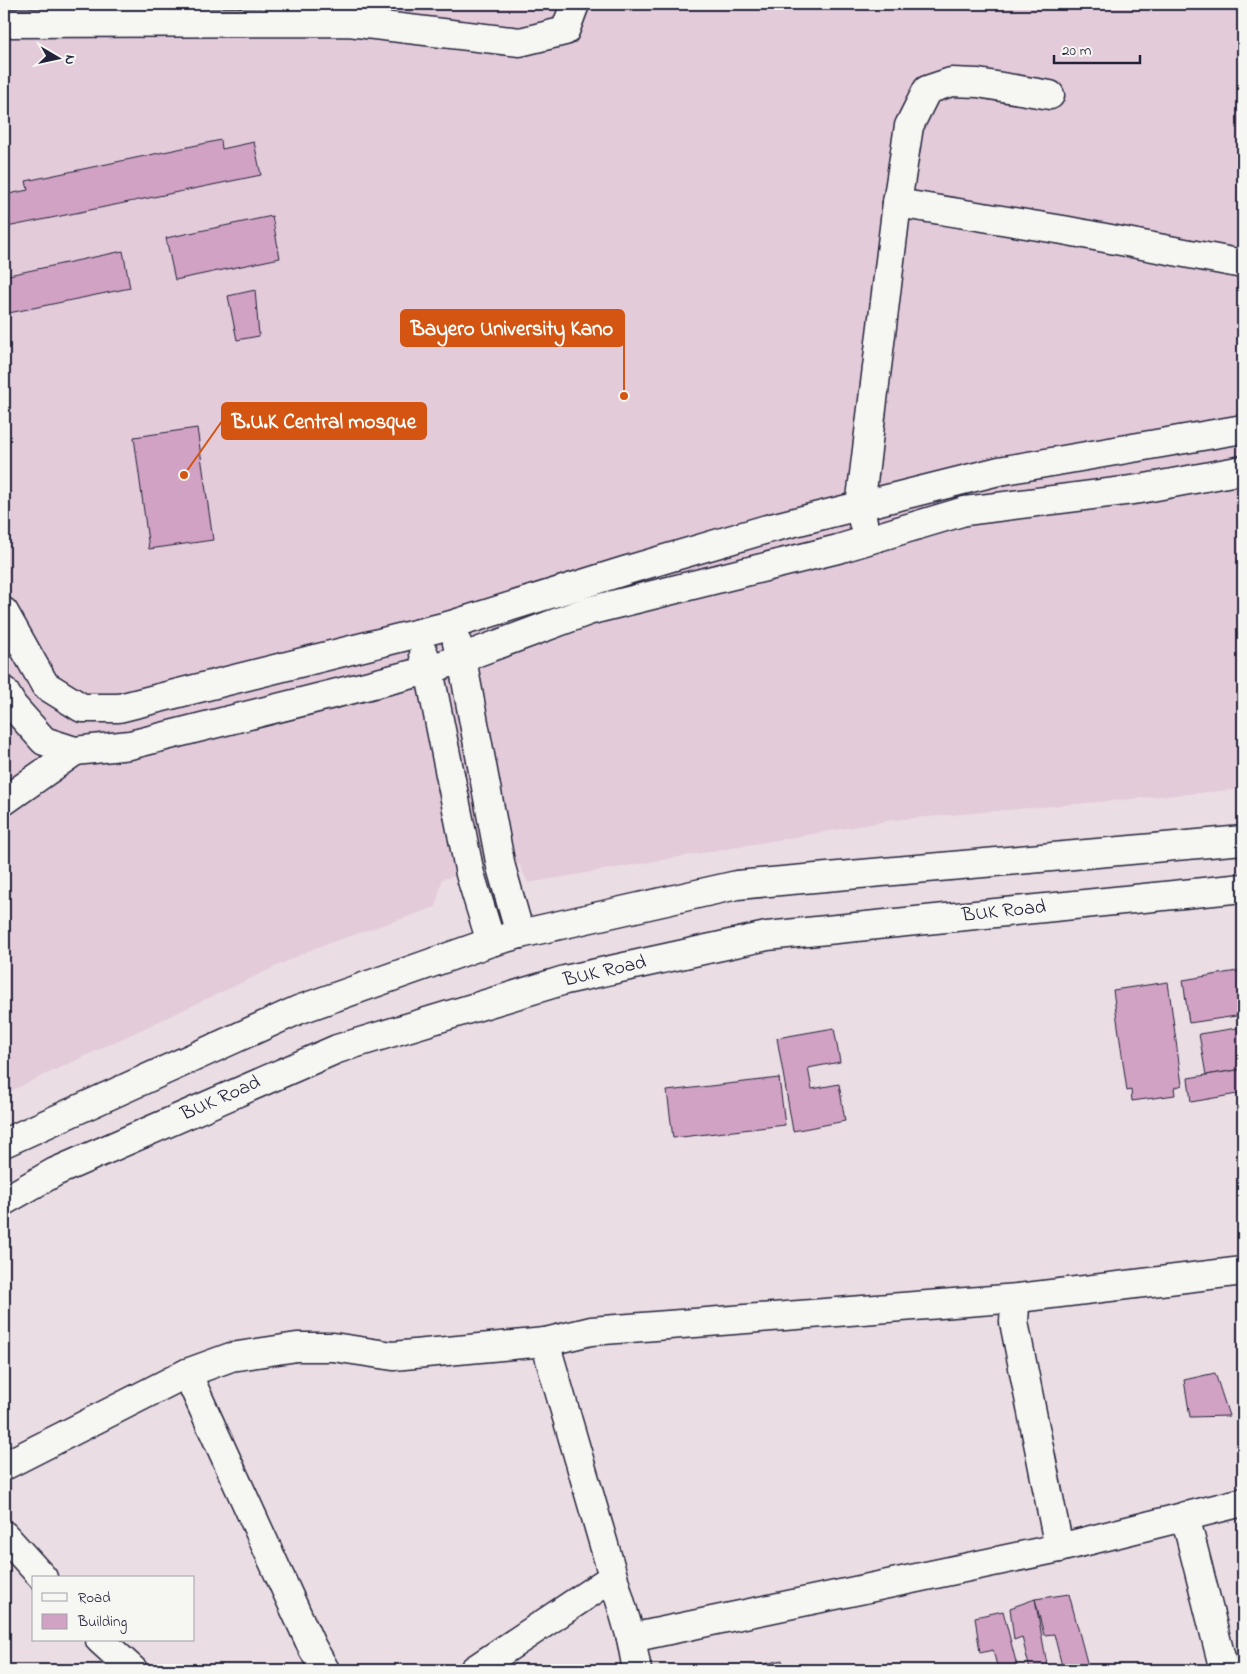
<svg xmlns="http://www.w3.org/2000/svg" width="1247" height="1674" font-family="'Indie Flower',sans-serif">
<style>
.built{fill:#e3cbda}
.building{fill:#d1a2c4;stroke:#22223b}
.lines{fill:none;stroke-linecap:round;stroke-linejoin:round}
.minor-casing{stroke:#22223b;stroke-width:31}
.major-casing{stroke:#22223b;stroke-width:31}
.minor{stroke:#f6f6f2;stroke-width:28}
.major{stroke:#f6f6f2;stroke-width:28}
.labels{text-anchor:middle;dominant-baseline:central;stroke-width:4;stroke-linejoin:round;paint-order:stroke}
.street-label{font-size:20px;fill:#22223b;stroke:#f6f6f2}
.leader{fill:none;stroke:#d45411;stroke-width:2}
.callout-dot{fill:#d45411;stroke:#f6f6f2;stroke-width:2}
.callout{fill:#d45411;stroke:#d45411;stroke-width:2}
.callout-label{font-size:21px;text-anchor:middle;font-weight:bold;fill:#fff}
</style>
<rect width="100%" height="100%" fill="#ebdde4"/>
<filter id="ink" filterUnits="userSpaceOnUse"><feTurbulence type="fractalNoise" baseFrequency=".02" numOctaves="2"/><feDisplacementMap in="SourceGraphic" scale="10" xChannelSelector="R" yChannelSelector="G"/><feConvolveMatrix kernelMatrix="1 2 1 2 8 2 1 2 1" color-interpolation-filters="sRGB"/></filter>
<g filter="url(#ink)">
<polygon class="built" points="4,4 1243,4 1243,789 893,820 528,883 519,864 442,879 436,907 315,948 4,1094"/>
<g class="building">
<polygon points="221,140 222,149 254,142 261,175 7,227 4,214 4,195 28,190 26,181"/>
<polygon points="272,216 280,258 175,280 166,238"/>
<polygon points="123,251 130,288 4,314 4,276"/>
<polygon points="255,290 259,336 237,340 228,296"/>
<polygon points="197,428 213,540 149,549 134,437"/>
<polygon points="1243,970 1243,1015 1189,1023 1183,980"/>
<polygon points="1168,982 1182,1085 1174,1088 1175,1095 1132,1101 1131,1090 1127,1091 1113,990"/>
<polygon points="1243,1027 1243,1069 1206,1075 1199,1034"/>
<polygon points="834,1028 840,1062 808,1068 812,1089 839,1084 845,1121 793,1131 777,1038"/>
<polygon points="1243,1069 1243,1093 1191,1102 1188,1078"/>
<polygon points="779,1078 785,1125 673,1138 667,1091"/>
<polygon points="1215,1373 1229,1416 1190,1417 1184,1380"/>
<polygon points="1069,1594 1089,1670 1063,1670 1054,1634 1044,1635 1035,1599"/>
<polygon points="1035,1599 1048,1670 1030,1670 1022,1637 1014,1640 1010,1608"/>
<polygon points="1003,1611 1018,1670 998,1670 993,1650 980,1653 975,1617"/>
<polygon points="782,1660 784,1670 739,1670"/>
</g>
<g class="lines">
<defs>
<g id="minor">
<polyline points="4,23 349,22 520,42 565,31 575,4"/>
<polyline points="897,203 909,126 927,90 951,82 978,83 1050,95"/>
<polyline points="863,522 860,507 897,203 1063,230 1243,264"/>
<polyline points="4,612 45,685 82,708 119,708 451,625 624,571 767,529 999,471 1243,429"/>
<polyline points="457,643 462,659 501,867 520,934"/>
<polyline points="424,654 429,670 470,874 491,942"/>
<polyline points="4,691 13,706 44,741 75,751 130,745 429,670 588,611 838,549 965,511 1140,489 1243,470"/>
<polyline points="4,801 75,751"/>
<polyline points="1018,1298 1015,1306 1014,1322 1059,1548"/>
<polyline points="545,1342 631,1638 637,1670"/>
<polyline points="187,1373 312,1647 325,1670"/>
<polyline points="4,1466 187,1373 231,1357 297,1347 333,1347 393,1356 545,1342 591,1331 1018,1298 1243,1271"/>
<polyline points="1185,1516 1224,1670"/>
<polyline points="4,1535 43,1578"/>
<polyline points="631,1638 1059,1548 1243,1502"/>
<polyline points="100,1640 133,1670"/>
<polyline points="474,1670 612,1578"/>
</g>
<g id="major">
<polyline points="4,1143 298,1010 491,942 520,934 737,885 1243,840"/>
<polyline points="4,1201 55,1172 337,1049 565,980 767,936 1243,888"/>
</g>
</defs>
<use href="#minor" class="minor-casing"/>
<use href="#major" class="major-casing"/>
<use href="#minor" class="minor"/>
<use href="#major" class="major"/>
</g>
</g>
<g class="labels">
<g class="street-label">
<text transform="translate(1004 912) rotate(-6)">BUK Road</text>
<text transform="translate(605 972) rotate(-13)">BUK Road</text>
<text transform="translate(221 1099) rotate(-24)">BUK Road</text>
</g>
</g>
<path class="leader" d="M624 396L624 328M184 475L222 421"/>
<g class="callout-dot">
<circle cx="624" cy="396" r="5"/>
<circle cx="184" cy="475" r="5"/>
</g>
<g class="callout">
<rect x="401" y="310" width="223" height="36" rx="5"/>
<rect x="222" y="403" width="204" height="36" rx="5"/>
</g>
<g class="callout-label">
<text x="512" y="335">Bayero University Kano</text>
<text x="324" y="428">B.U.K Central mosque</text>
</g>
<rect width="1247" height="1674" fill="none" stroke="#f6f6f2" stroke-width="20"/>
<rect x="10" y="10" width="1227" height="1654" fill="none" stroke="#22223b" stroke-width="2" filter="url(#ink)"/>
<rect x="32" y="1576" width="162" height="65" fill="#f6f6f2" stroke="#a1a1a9"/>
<rect x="42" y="1593" width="25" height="8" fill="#f6f6f2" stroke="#a1a1a9"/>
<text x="78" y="1602" font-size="15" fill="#22223b">Road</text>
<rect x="42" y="1614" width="25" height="15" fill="#d1a2c4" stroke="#a1a1a9"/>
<text x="78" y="1626" font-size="15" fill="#22223b">Building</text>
<g transform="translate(58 58) rotate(99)" stroke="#f6f6f2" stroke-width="4" paint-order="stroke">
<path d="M0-4L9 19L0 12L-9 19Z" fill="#22223b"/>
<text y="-8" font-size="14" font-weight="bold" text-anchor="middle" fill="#22223b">N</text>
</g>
<path d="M1054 55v8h86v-8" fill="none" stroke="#22223b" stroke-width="2.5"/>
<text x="1062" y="55" font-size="15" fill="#22223b" stroke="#f6f6f2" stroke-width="4" paint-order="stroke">20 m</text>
</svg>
